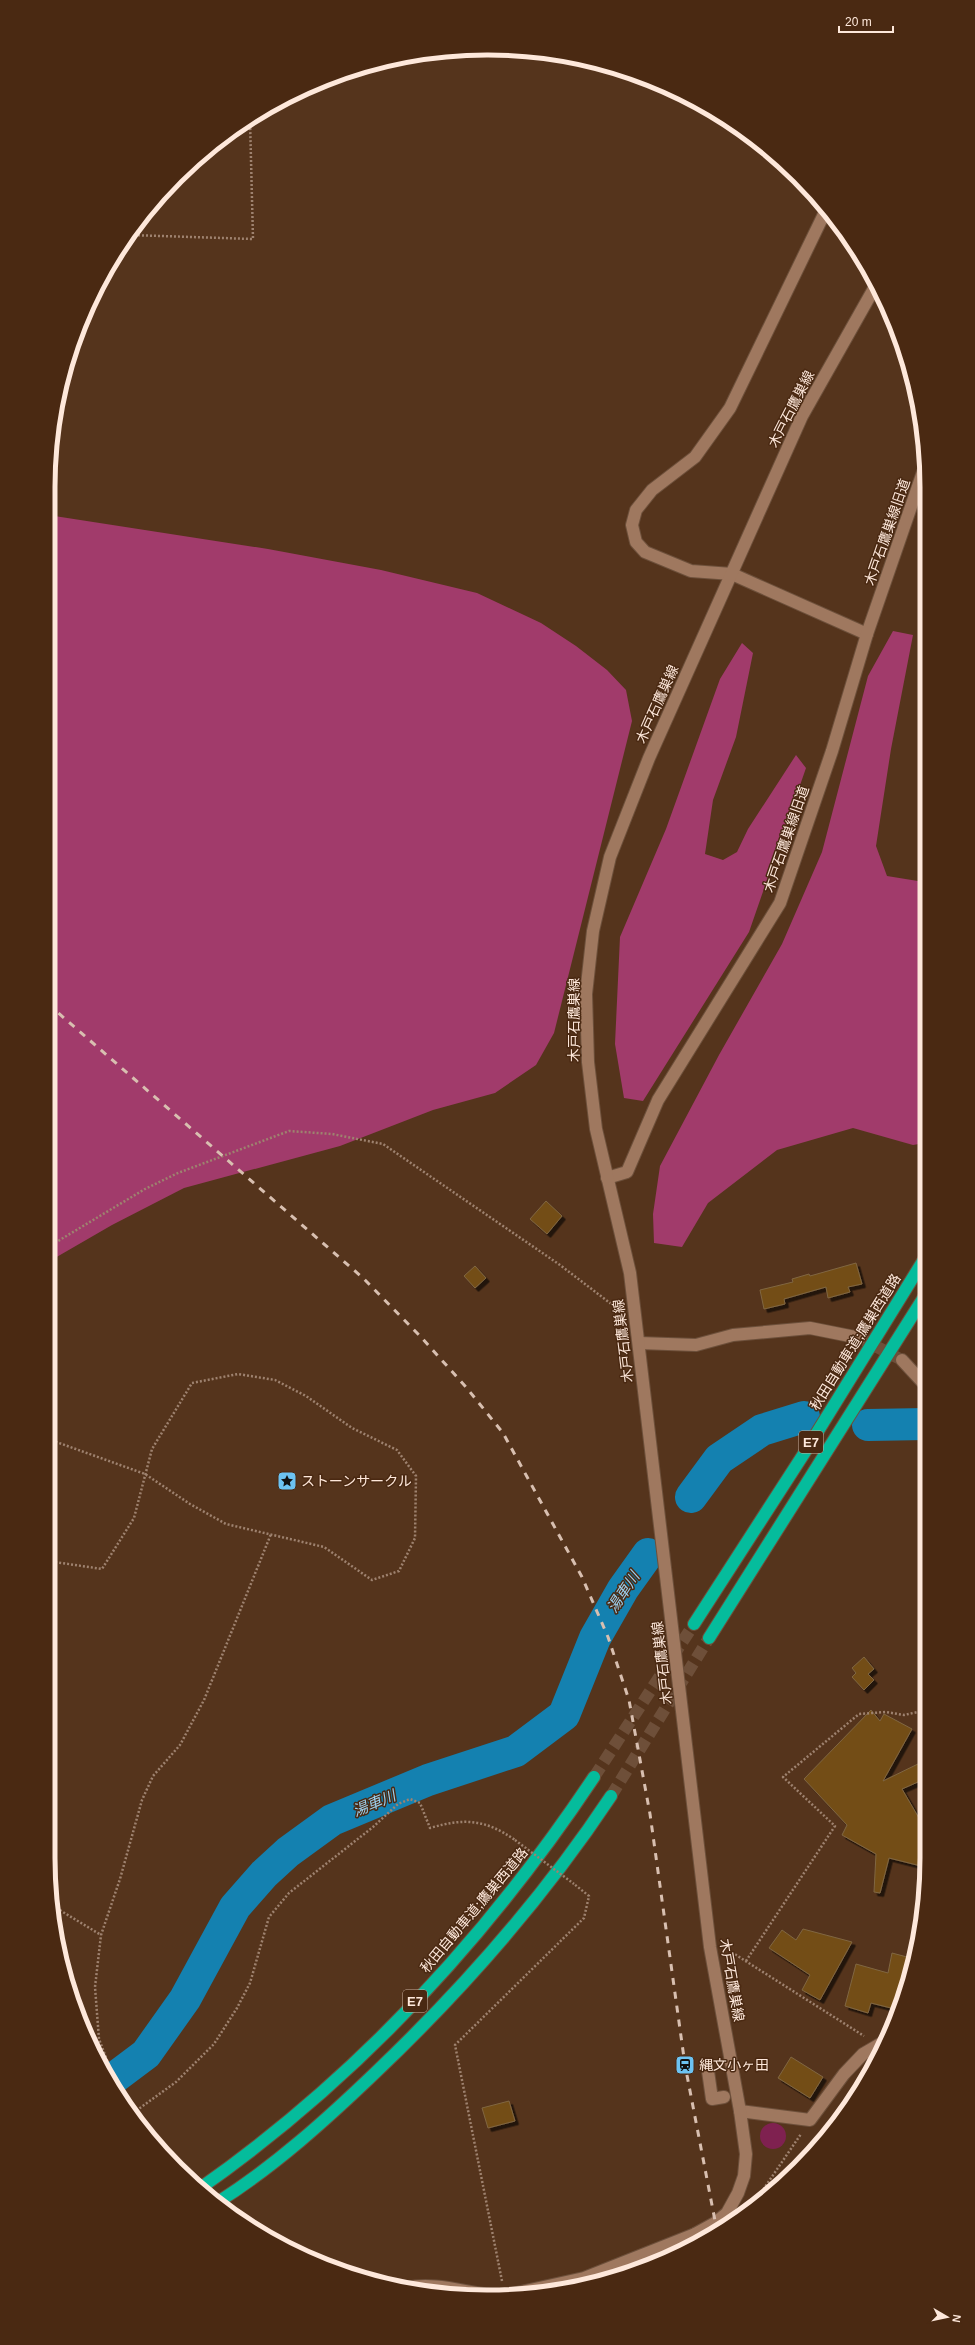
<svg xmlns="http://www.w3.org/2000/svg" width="975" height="2345" font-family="Helvetica,'Noto Sans JP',sans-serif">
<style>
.green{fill:#7f2150}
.forest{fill:#a13b6b}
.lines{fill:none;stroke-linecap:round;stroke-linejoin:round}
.river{stroke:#1481b0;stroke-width:32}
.building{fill:#734e15;stroke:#806642;filter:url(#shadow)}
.street-tunnel{stroke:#6e4f39;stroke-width:12;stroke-dasharray:12 6;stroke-linecap:butt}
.highway-tunnel{stroke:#6e4f39;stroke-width:12;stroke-dasharray:12 6;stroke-linecap:butt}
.street-casing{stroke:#6d503b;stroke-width:14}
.secondary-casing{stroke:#6d503b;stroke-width:14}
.highway-casing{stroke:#6d503b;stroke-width:14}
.path{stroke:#9e826f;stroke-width:2.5;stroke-dasharray:2 2;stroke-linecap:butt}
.street{stroke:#9f785f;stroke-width:12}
.secondary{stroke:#9f785f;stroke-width:12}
.highway{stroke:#05bc9c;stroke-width:12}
.rail{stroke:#d8bfb0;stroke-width:3;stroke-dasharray:7 7;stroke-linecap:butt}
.path-bridge{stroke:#9e826f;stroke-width:2.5;stroke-dasharray:2 2;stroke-linecap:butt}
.labels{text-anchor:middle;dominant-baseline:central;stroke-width:3;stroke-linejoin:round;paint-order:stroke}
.shield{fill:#4a2912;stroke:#c8af9f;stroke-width:1}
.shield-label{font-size:13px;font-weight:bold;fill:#fee8db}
.street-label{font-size:14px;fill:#fee8db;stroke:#4a2912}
.poi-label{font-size:14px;fill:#fee8db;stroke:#4a2912;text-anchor:start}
.water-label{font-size:15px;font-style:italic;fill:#9cd0ef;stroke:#4a2912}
.rim{fill:none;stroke:#fee8db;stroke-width:5}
</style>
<defs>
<filter id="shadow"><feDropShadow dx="3.5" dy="3.5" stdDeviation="0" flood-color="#0009"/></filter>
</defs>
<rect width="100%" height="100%" fill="#55341c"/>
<circle class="green" cx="773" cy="2136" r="13"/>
<g class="forest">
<polygon points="48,515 268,549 381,570 477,593 541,623 576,646 607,670 626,690 632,721 554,1033 536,1065 495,1093 433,1110 340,1146 184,1188 112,1225 48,1262"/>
<polygon points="893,631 913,635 891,749 876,846 887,876 924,882 925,1143 913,1145 853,1128 777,1150 708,1203 682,1247 654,1243 653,1214 660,1166 719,1055 782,944 822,852 868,676"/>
<polygon points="742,643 753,653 736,737 713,800 705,854 723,860 737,852 748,829 796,755 806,768 749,932 643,1101 624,1098 615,1044 620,937 666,829 720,679"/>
</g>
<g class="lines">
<g class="river">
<polyline points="868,1425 926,1424"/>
<polyline points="691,1497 719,1459 762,1430 804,1417"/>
<polyline points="110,2081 146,2054 185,1999 235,1907 264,1874 288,1852 332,1820 428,1780 516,1751 564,1715 595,1638 623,1589 648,1554"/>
</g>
</g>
<g class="building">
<polygon points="546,1201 562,1216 547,1234 530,1219"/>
<polygon points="856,1263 862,1284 848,1287 850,1292 828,1298 826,1287 784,1299 785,1304 764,1309 760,1290 793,1282 792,1279 809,1274 810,1276"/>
<polygon points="475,1266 486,1278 475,1288 464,1276"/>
<polygon points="864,1657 874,1669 868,1674 874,1680 864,1690 852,1677 856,1673 852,1668"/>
<polygon points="871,1710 880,1721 884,1714 912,1729 883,1781 920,1763 927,1778 902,1789 923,1825 925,1867 889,1858 880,1893 874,1892 876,1854 842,1835 847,1825 804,1779"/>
<polygon points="803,1929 852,1942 820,2000 802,1990 810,1975 769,1948 782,1930 796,1940"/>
<polygon points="892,1953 907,1957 901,1986 906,1987 899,2010 871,2003 868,2013 845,2006 856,1964 888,1973"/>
<polygon points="791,2057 823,2077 810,2098 778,2078"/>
<polygon points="509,2101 515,2121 488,2128 482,2108"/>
</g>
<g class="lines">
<polyline class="street-tunnel" points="860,1338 902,1360"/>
<g class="highway-tunnel">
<polyline points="594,1777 694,1624"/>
<polyline points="611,1796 709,1638"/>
</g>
<defs>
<g id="street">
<polyline points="826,210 730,408 695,457 652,490 636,510 632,525 636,542 645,552 691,571 732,574 867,634"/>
<polyline points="607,1178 627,1172 658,1100 780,903 832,751 867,634 923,472"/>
<polyline points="639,1343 696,1345 733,1335 810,1328 860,1338"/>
<polyline points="902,1360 926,1386"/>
<polyline points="708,2071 712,2099 724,2097"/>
<polyline points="740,2111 810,2120 844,2074 863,2054 887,2040"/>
<polyline points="693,2243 695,2234"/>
</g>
<g id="secondary">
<path d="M406,2288c32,-7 65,7 97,8"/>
<polyline points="508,2295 584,2278 695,2234 715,2223 727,2213 738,2193 744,2176 746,2154 740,2111 710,1947 630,1273 596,1129 588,1062 586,994 593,931 610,857 649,758 802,416 876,285"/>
</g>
<g id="highway">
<polyline points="694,1624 805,1452 925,1258"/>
<polyline points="709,1638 926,1294"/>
<path d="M199,2189c157,-110 289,-253 395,-412"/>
<path d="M218,2202c57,-36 109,-83 158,-130 88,-84 168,-175 235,-276"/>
</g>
</defs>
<use href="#street" class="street-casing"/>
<use href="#secondary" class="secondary-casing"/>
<use href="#highway" class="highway-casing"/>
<g class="path">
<polyline points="130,235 253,239 250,120"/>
<polyline points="48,1247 145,1189 178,1173 289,1131 332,1134 383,1144 560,1265 610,1303 618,1305"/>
<polyline points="48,1439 145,1474 190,1504 226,1524 324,1547 372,1580 399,1571 415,1538 416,1476 397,1450 352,1428 306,1396 275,1380 238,1374 192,1383 152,1449 134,1518 102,1569 48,1561"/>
<polyline points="53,1906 101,1935"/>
<polyline points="725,1948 864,2036"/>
<polyline points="746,1961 835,1826 783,1777 859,1714 886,1712 904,1715 927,1710"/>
<polyline points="120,2095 99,2039 95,1987 101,1935 120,1879 142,1800 153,1776 180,1745 204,1700 271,1534"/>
<path d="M133,2113l43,-31 38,-38 23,-36 13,-25 19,-66 20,-24 84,-66 25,-23 12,-5 10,4 10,25c34,-10 55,-9 85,12"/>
<polyline points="752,2206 801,2134"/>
<polyline points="502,2281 455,2045 584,1918 589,1896 574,1884"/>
</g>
<use href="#street" class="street"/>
<use href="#secondary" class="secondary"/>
<use href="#highway" class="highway"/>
<polyline class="rail" points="48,1004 363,1278 420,1336 466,1387 503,1433 582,1577 608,1637 629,1700 650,1814 685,2065 717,2231"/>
<polyline class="path-bridge" points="515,1840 574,1884"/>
</g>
<defs>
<symbol id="sight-square" viewBox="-11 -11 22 22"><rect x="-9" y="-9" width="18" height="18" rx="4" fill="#6cc3f2" stroke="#4a2912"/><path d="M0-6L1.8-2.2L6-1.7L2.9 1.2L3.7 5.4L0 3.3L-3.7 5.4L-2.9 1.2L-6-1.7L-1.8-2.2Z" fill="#111"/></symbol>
<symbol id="station-square" viewBox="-11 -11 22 22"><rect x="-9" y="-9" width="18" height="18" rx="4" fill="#6cc3f2" stroke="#4a2912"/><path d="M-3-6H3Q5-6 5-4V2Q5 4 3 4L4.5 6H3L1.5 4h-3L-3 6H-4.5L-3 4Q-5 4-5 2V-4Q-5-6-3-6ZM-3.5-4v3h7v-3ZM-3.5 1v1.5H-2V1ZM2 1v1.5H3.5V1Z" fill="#111"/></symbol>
</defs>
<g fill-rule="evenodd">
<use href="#sight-square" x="276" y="1470" width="22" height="22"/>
<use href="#station-square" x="674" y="2054" width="22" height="22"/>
</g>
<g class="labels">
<g class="shield">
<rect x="799" y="1431" width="24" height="22" rx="3"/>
<rect x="403" y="1990" width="24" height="22" rx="3"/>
</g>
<g class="shield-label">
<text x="811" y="1442">E7</text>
<text x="415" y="2001">E7</text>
</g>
<g class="street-label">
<text transform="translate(791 409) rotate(-63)">木戸石鷹巣線</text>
<text transform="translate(887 532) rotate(-71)">木戸石鷹巣線旧道</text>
<text transform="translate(657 704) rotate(-66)">木戸石鷹巣線</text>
<text transform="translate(786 839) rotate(-71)">木戸石鷹巣線旧道</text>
<text transform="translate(574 1020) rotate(-90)">木戸石鷹巣線</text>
<text transform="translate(623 1341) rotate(-97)">木戸石鷹巣線</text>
<text transform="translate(855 1342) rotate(-58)">秋田自動車道;鷹巣西道路</text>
<text transform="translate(662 1663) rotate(-97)">木戸石鷹巣線</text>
<text transform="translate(474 1910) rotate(-50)">秋田自動車道;鷹巣西道路</text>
<text transform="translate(732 1980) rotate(80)">木戸石鷹巣線</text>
</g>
<g class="poi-label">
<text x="301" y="1481">ストーンサークル</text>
<text x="699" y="2065">縄文小ヶ田</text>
</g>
<g class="water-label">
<text transform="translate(623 1592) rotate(-57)">湯車川</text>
<text transform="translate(374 1803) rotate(-23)">湯車川</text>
</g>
</g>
<path d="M0 0H975V2345H0ZM487 55H488A432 432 0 0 1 920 487V1858A432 432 0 0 1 488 2290H487A432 432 0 0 1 55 1858V487A432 432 0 0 1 487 55Z" fill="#4a2912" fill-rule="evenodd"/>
<path class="rim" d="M487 55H488A432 432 0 0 1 920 487V1858A432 432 0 0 1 488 2290H487A432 432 0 0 1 55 1858V487A432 432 0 0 1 487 55Z"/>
<g transform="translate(947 2317) rotate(99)" stroke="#4a2912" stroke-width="3" paint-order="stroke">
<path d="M0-3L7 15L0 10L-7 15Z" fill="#fee8db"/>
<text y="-6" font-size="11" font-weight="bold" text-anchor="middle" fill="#fee8db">N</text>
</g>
<path d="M839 26v6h54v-6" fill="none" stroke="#fee8db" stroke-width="2"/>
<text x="845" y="26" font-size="12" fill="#fee8db" stroke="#4a2912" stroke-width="3" paint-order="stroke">20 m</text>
</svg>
